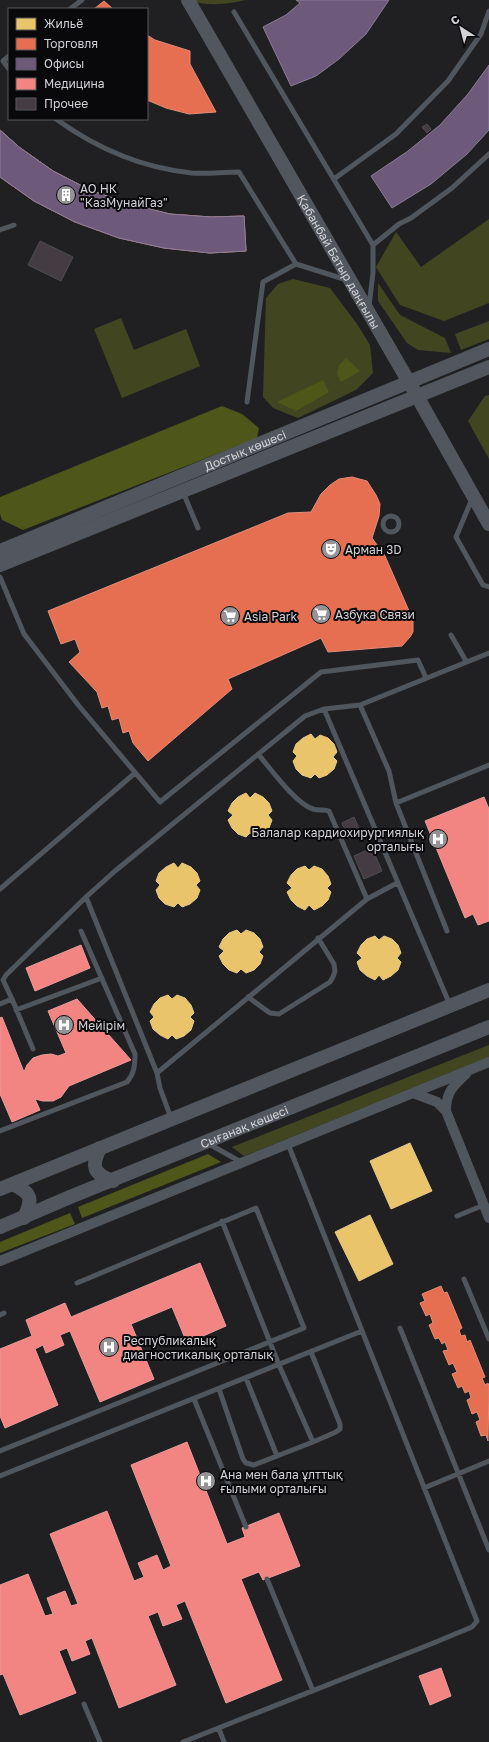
<svg xmlns="http://www.w3.org/2000/svg" width="489" height="1742" font-family="'Golos Text',sans-serif">
<style>
.green{fill:#414620}
.forest{fill:#4e5619}
.homes{fill:#e9c46a;stroke:#e2c88a}
.shops{fill:#e76f51;stroke:#e18d79}
.offices{fill:#6d597a;stroke:#8b7d96}
.health{fill:#f28482;stroke:#e89b9b}
.building{fill:#443b43;stroke:#4e4d4f}
.lines{fill:none;stroke-linecap:round;stroke-linejoin:round}
.lane{stroke:#50565d;stroke-width:5}
.street{stroke:#50565d;stroke-width:10}
.secondary{stroke:#52575f;stroke-width:14}
.labels{text-anchor:middle;dominant-baseline:central;stroke-width:4;stroke-linejoin:round;paint-order:stroke}
.poi-label{font-size:12px;fill:#d2d2d6;stroke:#09090b;text-anchor:start}
.street-label{font-size:12px;fill:#d2d2d6;stroke:#09090b}
</style>
<rect width="100%" height="100%" fill="#202023"/>
<path class="green" d="M 187,0 L 245,0 C 225,5 207,6 187,0 Z
M 489,219 L 489,303 L 444,321 L 400,305 L 376,267 L 396,232 L 421,267 Z
M 293,279 L 330,288 L 357,324 L 370,345 L 373,373 L 356,390 L 298,418 L 273,408 L 263,397 L 266,298 L 278,284 Z
M 378,283 L 400,315 L 445,338 L 451,353 L 418,350 L 407,343 L 378,301 Z
M 121,318 L 134,350 L 186,329 L 200,366 L 122,398 L 94,329 Z
M 489,321 L 489,339 L 461,350 L 455,334 Z
M 489,395 L 489,459 L 468,421 L 485,396 Z
M 489,1045 L 489,1057 L 244,1156 L 232,1147 Z"/>
<path class="forest" d="M 346,358 L 360,371 L 341,382 L 337,374 L 339,365 Z
M 323,380 L 329,392 L 296,411 L 277,402 Z
M 222,406 L 242,414 L 259,428 L 257,438 L 23,530 L 2,520 L 0,514 L 0,497 Z
M 208,1154 L 221,1162 L 82,1218 L 78,1207 Z
M 70,1213 L 75,1224 L 0,1253 L 0,1242 Z"/>
<path class="homes" d="M 311,734 L 315,739 L 320,735 L 328,738 L 334,744 L 337,752 L 333,757 L 337,761 L 334,769 L 327,775 L 319,778 L 315,774 L 311,778 L 302,775 L 296,769 L 293,761 L 297,756 L 293,752 L 296,744 L 303,738 Z
M 246,793 L 250,798 L 255,793 L 263,797 L 269,803 L 272,811 L 268,815 L 272,820 L 269,828 L 263,834 L 255,837 L 250,833 L 246,837 L 238,834 L 232,828 L 228,820 L 233,815 L 228,811 L 232,803 L 238,797 Z
M 174,863 L 178,868 L 182,863 L 191,867 L 197,873 L 200,881 L 196,885 L 200,890 L 197,898 L 190,904 L 182,907 L 178,903 L 174,907 L 165,904 L 159,898 L 156,890 L 160,885 L 156,881 L 159,873 L 166,867 Z
M 305,866 L 309,870 L 314,866 L 322,869 L 328,876 L 331,884 L 327,888 L 331,892 L 328,900 L 322,906 L 314,910 L 309,905 L 305,910 L 297,906 L 291,900 L 287,892 L 292,888 L 287,883 L 291,875 L 297,869 Z
M 237,930 L 241,934 L 246,930 L 254,933 L 260,939 L 263,947 L 259,952 L 263,956 L 260,964 L 254,970 L 246,973 L 241,969 L 237,973 L 229,970 L 223,964 L 219,956 L 224,951 L 219,947 L 223,939 L 229,933 Z
M 375,936 L 379,940 L 384,936 L 392,939 L 398,945 L 401,953 L 397,958 L 401,962 L 398,970 L 391,976 L 383,980 L 379,975 L 375,980 L 367,976 L 360,970 L 357,962 L 362,958 L 357,953 L 361,945 L 367,939 Z
M 168,995 L 172,999 L 177,995 L 185,998 L 191,1005 L 194,1013 L 190,1017 L 194,1021 L 191,1030 L 184,1036 L 176,1039 L 172,1035 L 168,1039 L 160,1035 L 153,1029 L 150,1021 L 154,1017 L 150,1012 L 154,1004 L 160,998 Z
M 410,1143 L 432,1191 L 391,1209 L 370,1161 Z
M 370,1215 L 393,1264 L 359,1281 L 335,1232 Z"/>
<path class="shops" d="M 104,1 L 113,9 L 94,9 Z
M 147,35 L 155,40 L 190,51 L 190,64 L 216,112 L 189,114 L 166,108 L 147,100 Z
M 0,130 L 19,147 L 53,171 L 90,190 L 129,204 L 170,214 L 211,217 L 244,216 L 246,251 L 210,253 L 164,248 L 119,238 L 75,222 L 34,201 L 0,177 Z
M 352,477 L 367,481 L 376,495 L 380,504 L 379,516 L 372,538 L 385,556 L 413,620 L 413,632 L 410,637 L 402,646 L 328,652 L 321,638 L 228,679 L 232,689 L 148,761 L 133,743 L 129,731 L 123,733 L 119,718 L 112,720 L 108,706 L 102,708 L 97,692 L 69,662 L 80,652 L 75,639 L 61,644 L 48,611 L 288,513 L 311,512 L 321,494 L 330,485 L 339,479 Z
M 441,1286 L 444,1293 L 447,1292 L 462,1328 L 459,1330 L 461,1336 L 465,1335 L 467,1342 L 470,1340 L 485,1377 L 482,1378 L 485,1385 L 488,1383 L 489,1386 L 488,1441 L 486,1435 L 481,1436 L 476,1422 L 480,1420 L 477,1412 L 472,1414 L 467,1400 L 471,1398 L 469,1391 L 465,1393 L 462,1386 L 458,1388 L 452,1374 L 457,1372 L 453,1363 L 449,1365 L 443,1351 L 448,1350 L 445,1342 L 442,1344 L 439,1338 L 435,1339 L 429,1325 L 433,1323 L 430,1314 L 426,1316 L 420,1303 L 425,1301 L 422,1294 Z"/>
<path class="offices" d="M 296,0 L 389,0 L 366,34 L 339,59 L 316,76 L 291,86 L 263,27 L 286,15 L 300,3 Z
M 489,65 L 489,130 L 467,154 L 431,184 L 392,208 L 371,176 L 408,151 L 440,125 L 468,94 Z
M 0,130 L 19,147 L 53,171 L 90,190 L 129,204 L 170,214 L 211,217 L 244,216 L 246,251 L 210,253 L 164,248 L 119,238 L 75,222 L 34,201 L 0,177 Z"/>
<path class="health" d="M 484,797 L 489,809 L 489,921 L 478,925 L 473,914 L 465,918 L 425,821 Z
M 81,945 L 90,968 L 35,991 L 26,968 Z
M 77,999 L 131,1060 L 69,1086 L 61,1097 L 53,1101 L 43,1101 L 35,1099 L 40,1110 L 12,1122 L 0,1094 L 0,1018 L 2,1017 L 24,1072 L 27,1065 L 33,1058 L 42,1055 L 51,1054 L 58,1056 L 66,1053 L 48,1011 Z
M 200,1263 L 226,1326 L 187,1343 L 172,1307 L 131,1324 L 154,1379 L 100,1402 L 70,1331 L 60,1335 L 64,1345 L 46,1353 L 43,1345 L 35,1349 L 58,1405 L 5,1428 L 0,1416 L 0,1349 L 32,1336 L 26,1320 L 65,1303 L 71,1317 Z
M 187,1442 L 227,1544 L 245,1537 L 242,1528 L 279,1513 L 300,1566 L 263,1580 L 259,1572 L 241,1579 L 282,1680 L 226,1703 L 185,1601 L 176,1605 L 182,1619 L 163,1626 L 158,1612 L 148,1616 L 176,1685 L 119,1708 L 92,1638 L 85,1641 L 90,1654 L 72,1661 L 67,1648 L 59,1651 L 76,1693 L 20,1715 L 3,1674 L 0,1675 L 0,1585 L 28,1574 L 45,1616 L 53,1614 L 47,1598 L 65,1591 L 71,1606 L 78,1604 L 50,1534 L 107,1511 L 134,1581 L 144,1577 L 138,1563 L 157,1555 L 163,1570 L 171,1566 L 131,1465 Z
M 441,1668 L 451,1696 L 430,1705 L 419,1676 Z"/>
<path class="building" d="M 427,124 L 431,129 L 427,133 L 422,127 Z
M 40,241 L 73,257 L 61,281 L 28,265 Z
M 354,817 L 361,833 L 349,839 L 342,823 Z
M 372,848 L 382,871 L 364,879 L 354,856 Z"/>
<g class="lines">
<path class="lane" d="M 70,9 L 82,0
M 234,12 L 373,245 L 373,273 L 369,306
M 9,56 L 3,61 L 9,69
M 56,119 C 96,148 143,168 192,173 C 207,174 223,172 239,172 L 296,264 L 347,280
M 334,179 L 396,134 L 448,81 L 481,34 L 489,11
M 0,230 L 14,225
M 373,245 L 399,224 L 411,218 L 452,188 L 489,154
M 247,402 L 263,282 L 296,264
M 183,492 L 198,528
M 472,499 L 456,537 L 483,585 L 489,587
M383 524a8 8 0 1 1 16 0a8 8 0 1 1-16 0Z
M 0,577 L 24,634 L 79,706 L 160,802 L 321,672 L 418,660 L 426,678
M 451,635 L 466,661
M 360,705 L 389,771 L 396,803 L 447,931
M 324,709 L 450,1005
M 258,754 C 270,768 296,804 313,809 C 318,811 323,809 329,811 L 367,899
M 396,803 L 489,765
M 0,889 L 135,773
M 86,897 L 157,1073 L 160,1088 L 171,1118
M 248,997 L 270,1013 L 279,1014 L 330,982 L 333,977 L 335,971 L 334,964 L 318,938
M 12,999 L 33,1049
M 0,1004 L 12,999 L 3,980 L 6,975 L 86,897 L 115,871 L 305,716 L 324,709 L 360,705 L 489,653
M 16,1010 L 102,978
M 157,1073 L 367,899 L 397,883
M 0,1131 L 127,1082 C 134,1074 135,1066 135,1054 L 81,931
M 209,1144 L 241,1162
M 457,1216 L 484,1205
M 464,1279 L 489,1339
M 0,1315 L 4,1313
M 400,1328 L 489,1550
M 311,1352 L 340,1424 L 340,1429 L 336,1432 L 313,1442
M 246,1378 L 277,1456
M 219,1389 L 243,1459 L 246,1463 L 254,1465 L 313,1442 L 279,1365 L 222,1221
M 194,1399 L 246,1527
M 0,1451 L 304,1328 L 256,1208 L 77,1283
M 0,1476 L 362,1331
M 424,1488 L 489,1461
M 267,1579 L 313,1691
M 84,1704 L 100,1742
M 219,1729 L 224,1742
M 183,1742 L 431,1644 L 472,1627 L 477,1621 L 288,1144"/>
<path class="street" d="M 466,1074 C 453,1086 446,1092 446,1111 L 489,1218
M 413,1093 L 437,1102 L 446,1111
M 0,1261 L 489,1062"/>
<g class="secondary">
<path id="s1" d="M 188,0 L 417,396 L 489,524"/>
<path id="s2" d="M 0,551 L 489,349"/>
<path d="M 0,565 L 489,367"/>
<path d="M 100,1148 C 91,1166 93,1174 113,1181"/>
<path d="M 13,1184 C 32,1194 33,1198 24,1218"/>
<path d="M 0,1189 L 489,990"/>
<path id="s3" d="M 0,1227 L 70,1197 L 489,1027"/>
</g>
</g>
<defs>
<g id="building-disc" transform="scale(1)"><circle r="9.5" fill="#949497" stroke="#09090b"/><path d="M-4-6H4V6H1V3H-1V6H-4ZM-2.5-4.3h1.7v1.8h-1.7ZM.8-4.3h1.7v1.8H.8ZM-2.5-1h1.7V.8h-1.7ZM.8-1h1.7V.8H.8Z" fill="#fff"/></g>
<g id="theatre-disc" transform="scale(1)"><circle r="9.5" fill="#949497" stroke="#09090b"/><path d="M-5-5.5Q0-4 5-5.5V0Q5 5 0 6Q-5 5-5 0ZM-3.3-2.5H-1v1.5H-3.3ZM1-2.5H3.3v1.5H1ZM-2.8 1Q0 5.5 2.8 1Z" fill="#fff"/></g>
<g id="supermarket-disc" transform="scale(1)"><circle r="9.5" fill="#949497" stroke="#09090b"/><path d="M-6-5.5h2.5l.6 2H6L4.5 2H-2.5L-4.4-4H-6ZM-1.5 3.2a1.3 1.3 0 1 0 .1 0ZM3 3.2a1.3 1.3 0 1 0 .1 0Z" fill="#fff"/></g>
<g id="hospital-disc" transform="scale(1)"><circle r="9.5" fill="#949497" stroke="#09090b"/><path d="M-5-5h3v3.5h4V-5h3V5h-3V1.5h-4V5h-3Z" fill="#fff"/></g>
</defs>
<g fill-rule="evenodd">
<use href="#building-disc" x="66" y="195"/>
<use href="#theatre-disc" x="331" y="549"/>
<use href="#supermarket-disc" x="321" y="614"/>
<use href="#supermarket-disc" x="230" y="616"/>
<use href="#hospital-disc" x="438" y="839"/>
<use href="#hospital-disc" x="64" y="1025"/>
<use href="#hospital-disc" x="109" y="1347"/>
<use href="#hospital-disc" x="206" y="1481"/>
</g>
<g class="labels">
<g class="poi-label">
<text x="80" y="188">АО НК<tspan x="80" dy="14">"КазМунайГаз"</tspan></text>
<text x="345" y="549">Арман 3D</text>
<text x="335" y="614">Азбука Связи</text>
<text x="244" y="616">Asia Park</text>
<text x="424" y="832" text-anchor="end">Балалар кардиохирургиялық<tspan x="424" dy="14">орталығы</tspan></text>
<text x="78" y="1025">Мейірім</text>
<text x="123" y="1340">Республикалық<tspan x="123" dy="14">диагностикалық орталық</tspan></text>
<text x="220" y="1474">Ана мен бала ұлттық<tspan x="220" dy="14">ғылыми орталығы</tspan></text>
</g>
<g class="street-label">
<text stroke="none"><textPath href="#s1" startOffset="302">Қабанбай Батыр даңғылы</textPath></text>
<text stroke="none"><textPath href="#s2" startOffset="265">Достық көшесі</textPath></text>
<text stroke="none"><textPath href="#s3" startOffset="264">Сығанақ көшесі</textPath></text>
</g>
</g>
<rect x="8" y="8" width="140" height="112" fill="#09090b" stroke="#59595c"/>
<rect x="16" y="18" width="20" height="12" fill="#e9c46a" stroke="#59595c"/>
<text x="44" y="28" font-size="12" fill="#d2d2d6">Жильё</text>
<rect x="16" y="38" width="20" height="12" fill="#e76f51" stroke="#59595c"/>
<text x="44" y="48" font-size="12" fill="#d2d2d6">Торговля</text>
<rect x="16" y="58" width="20" height="12" fill="#6d597a" stroke="#59595c"/>
<text x="44" y="68" font-size="12" fill="#d2d2d6">Офисы</text>
<rect x="16" y="78" width="20" height="12" fill="#f28482" stroke="#59595c"/>
<text x="44" y="88" font-size="12" fill="#d2d2d6">Медицина</text>
<rect x="16" y="98" width="20" height="12" fill="#443b43" stroke="#59595c"/>
<text x="44" y="108" font-size="12" fill="#d2d2d6">Прочее</text>
<g transform="translate(461 28) rotate(324)" stroke="#09090b" stroke-width="3" paint-order="stroke">
<path d="M0-3L7 15L0 10L-7 15Z" fill="#d2d2d6"/>
<text y="-6" font-size="11" font-weight="bold" text-anchor="middle" fill="#d2d2d6">С</text>
</g>
</svg>
